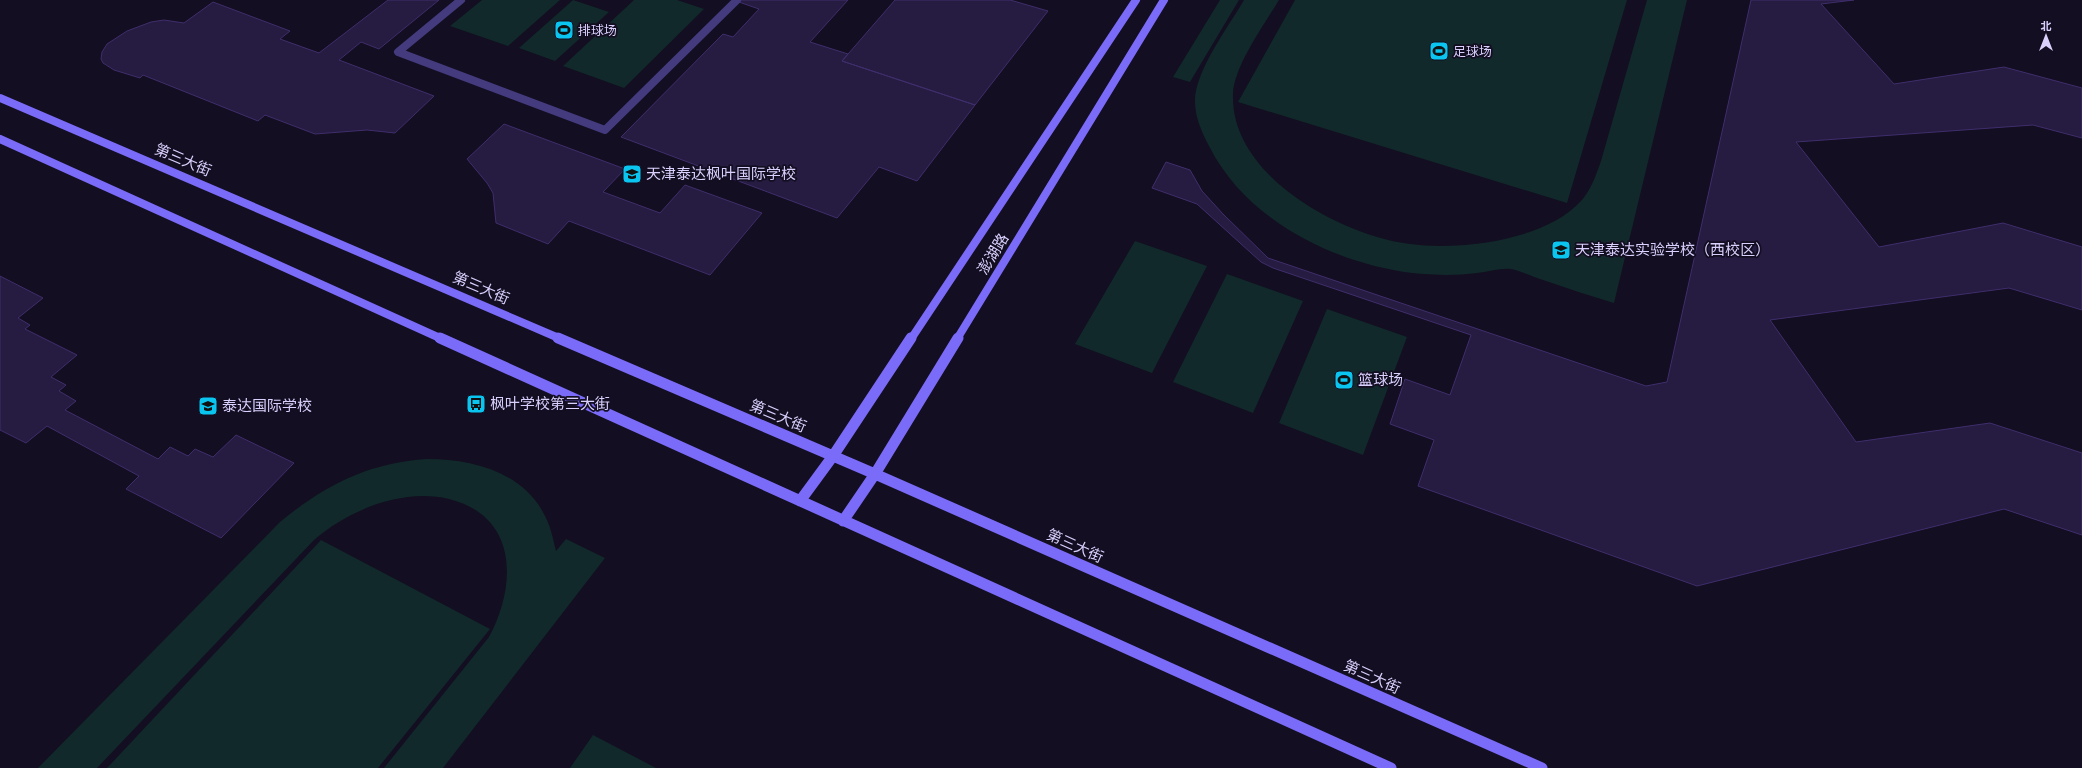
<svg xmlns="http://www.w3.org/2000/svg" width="2082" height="768" font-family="Figtree,'Noto Sans SC',sans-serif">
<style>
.green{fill:#11292a}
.building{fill:#261b41;stroke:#3f2e6c}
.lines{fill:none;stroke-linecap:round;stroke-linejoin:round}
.lane{stroke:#433b7e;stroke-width:8}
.secondary-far1{stroke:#7a6bf9;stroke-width:8}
.secondary{stroke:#7a6bf9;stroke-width:11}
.labels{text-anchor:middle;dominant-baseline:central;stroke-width:3.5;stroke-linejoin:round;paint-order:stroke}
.far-poi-label{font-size:13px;fill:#d9d0fd;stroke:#130e21;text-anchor:start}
.street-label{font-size:15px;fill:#d9d0fd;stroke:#130e21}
.poi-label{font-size:15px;fill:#d9d0fd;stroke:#130e21;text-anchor:start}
</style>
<rect width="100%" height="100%" fill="#130e21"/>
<path class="green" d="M 482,0 L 560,0 L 508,46 L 450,26 Z
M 573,0 L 609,12 L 555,61 L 519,48 Z
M 634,0 L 677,0 L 704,9 L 624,88 L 563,66 Z
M 1220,0 L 1239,0 L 1190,82 L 1173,77 Z
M 1244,0 L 1279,0 C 1264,25 1234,66 1233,94 C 1230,176 1341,235 1410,244 C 1460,251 1546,240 1581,201 C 1591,190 1596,175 1601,161 L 1647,0 L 1687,0 L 1614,303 C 1590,296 1567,288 1543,280 C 1533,277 1521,271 1511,269 C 1501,268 1487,272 1477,273 C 1455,276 1433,275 1412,273 C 1333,263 1246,220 1209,146 C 1202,133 1195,117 1195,102 C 1194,72 1229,26 1244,0 Z
M 1295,0 L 1627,0 L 1567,203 L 1238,102 Z
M 1135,241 L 1207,266 L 1152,373 L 1075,344 Z
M 1227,274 L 1303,301 L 1253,413 L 1173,382 Z
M 1327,309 L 1407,337 L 1363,455 L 1279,423 Z
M 427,459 C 472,459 524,472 545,516 C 551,527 553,539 556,551 L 566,539 L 605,558 L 443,768 L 384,768 L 489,637 C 517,585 518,516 449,499 C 402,488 349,510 314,540 L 97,768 L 38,768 L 280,522 C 325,485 368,463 427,459 Z
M 321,540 L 490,629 L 378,768 L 107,768 Z
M 593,735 L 656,768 L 570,768 Z"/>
<path class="building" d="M 388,0 L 439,0 L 379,49 L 361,42 L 339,60 L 434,96 L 395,133 L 367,130 L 315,134 L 265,115 L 258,121 L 143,75 L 140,78 L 114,70 L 103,63 L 101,59 L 102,52 L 107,44 L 127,31 L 151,22 L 164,20 L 184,23 L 213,2 L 290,31 L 280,39 L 319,53 Z
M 738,0 L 848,0 L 810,42 L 848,54 L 842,61 L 975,105 L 917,181 L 879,167 L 837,218 L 621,137 L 723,34 L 733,37 L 759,9 L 736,1 Z
M 895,0 L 1010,0 L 1048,11 L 975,105 L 842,61 Z
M 1751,0 L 1854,0 L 1821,4 L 1894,84 L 2004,67 L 2082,88 L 2082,138 L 2033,125 L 1796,142 L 1879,247 L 2003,223 L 2082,247 L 2082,310 L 2009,288 L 1770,320 L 1856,442 L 1990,423 L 2082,453 L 2082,535 L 2004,509 L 1697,586 L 1418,486 L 1434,440 L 1390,424 L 1405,379 L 1450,395 L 1471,335 L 1273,268 L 1261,262 L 1197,204 L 1152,188 L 1166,162 L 1190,170 L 1202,191 L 1223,214 L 1268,258 L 1646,386 L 1667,382 Z
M 504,124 L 625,169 L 603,192 L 660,213 L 685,185 L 762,213 L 710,275 L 569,221 L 548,244 L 496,223 L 493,193 L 487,183 L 467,159 Z
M 0,276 L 43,298 L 18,318 L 30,325 L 25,329 L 77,355 L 51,377 L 66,385 L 59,391 L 76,401 L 65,410 L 158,459 L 170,447 L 188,456 L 195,449 L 213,457 L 236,435 L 294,463 L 221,538 L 126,489 L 139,476 L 47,426 L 26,443 L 0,430 Z"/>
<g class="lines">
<path class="lane" d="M 461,0 L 398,52 L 605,130 L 737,0"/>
<path class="secondary-far1" d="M 0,98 L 561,339
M 0,139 L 442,339
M 911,339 L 1136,0
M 957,339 L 1164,0"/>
<path class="secondary" d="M 440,338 L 1391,768
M 558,338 L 875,474 L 1542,768
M 800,501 L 833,456 L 911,338
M 843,521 L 875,474 L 958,338"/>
</g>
<defs>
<g id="stadium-square" transform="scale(1)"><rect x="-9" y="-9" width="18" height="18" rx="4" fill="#0ac5ef" stroke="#130e21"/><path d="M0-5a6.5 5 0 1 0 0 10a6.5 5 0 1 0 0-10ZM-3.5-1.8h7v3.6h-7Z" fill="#111"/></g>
<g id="school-square" transform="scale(1)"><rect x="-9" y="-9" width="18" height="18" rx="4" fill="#0ac5ef" stroke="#130e21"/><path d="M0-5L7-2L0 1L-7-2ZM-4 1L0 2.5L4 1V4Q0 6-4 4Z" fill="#111"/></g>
<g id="bus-square" transform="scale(1)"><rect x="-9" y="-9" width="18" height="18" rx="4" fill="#0ac5ef" stroke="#130e21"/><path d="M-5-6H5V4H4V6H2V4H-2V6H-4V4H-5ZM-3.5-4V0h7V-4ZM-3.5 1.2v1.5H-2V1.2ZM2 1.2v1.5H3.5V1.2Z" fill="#111"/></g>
</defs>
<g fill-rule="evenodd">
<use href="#stadium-square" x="564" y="30"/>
<use href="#stadium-square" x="1439" y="51"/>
<use href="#school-square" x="632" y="174"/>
<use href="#school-square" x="1561" y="250"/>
<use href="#stadium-square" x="1344" y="380"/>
<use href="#bus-square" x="476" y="404"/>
<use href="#school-square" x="208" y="406"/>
</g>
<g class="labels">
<g class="far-poi-label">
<text x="578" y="30">排球场</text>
<text x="1453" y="51">足球场</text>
</g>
<g class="street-label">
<text transform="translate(183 160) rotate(23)">第三大街</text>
<text transform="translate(993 254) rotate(-59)">澎湖路</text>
<text transform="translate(481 288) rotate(23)">第三大街</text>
<text transform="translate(778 416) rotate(23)">第三大街</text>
<text transform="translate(1075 546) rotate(24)">第三大街</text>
<text transform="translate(1372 677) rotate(24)">第三大街</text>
</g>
<g class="poi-label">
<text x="646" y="174">天津泰达枫叶国际学校</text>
<text x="1575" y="250">天津泰达实验学校（西校区）</text>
<text x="1358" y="380">篮球场</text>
<text x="490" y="404">枫叶学校第三大街</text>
<text x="222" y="406">泰达国际学校</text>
</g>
</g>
<g transform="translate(2046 36)" stroke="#130e21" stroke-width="3" paint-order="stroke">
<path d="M0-3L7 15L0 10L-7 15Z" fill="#d9d0fd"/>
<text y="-6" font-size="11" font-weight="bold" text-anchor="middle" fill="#d9d0fd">北</text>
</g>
</svg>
